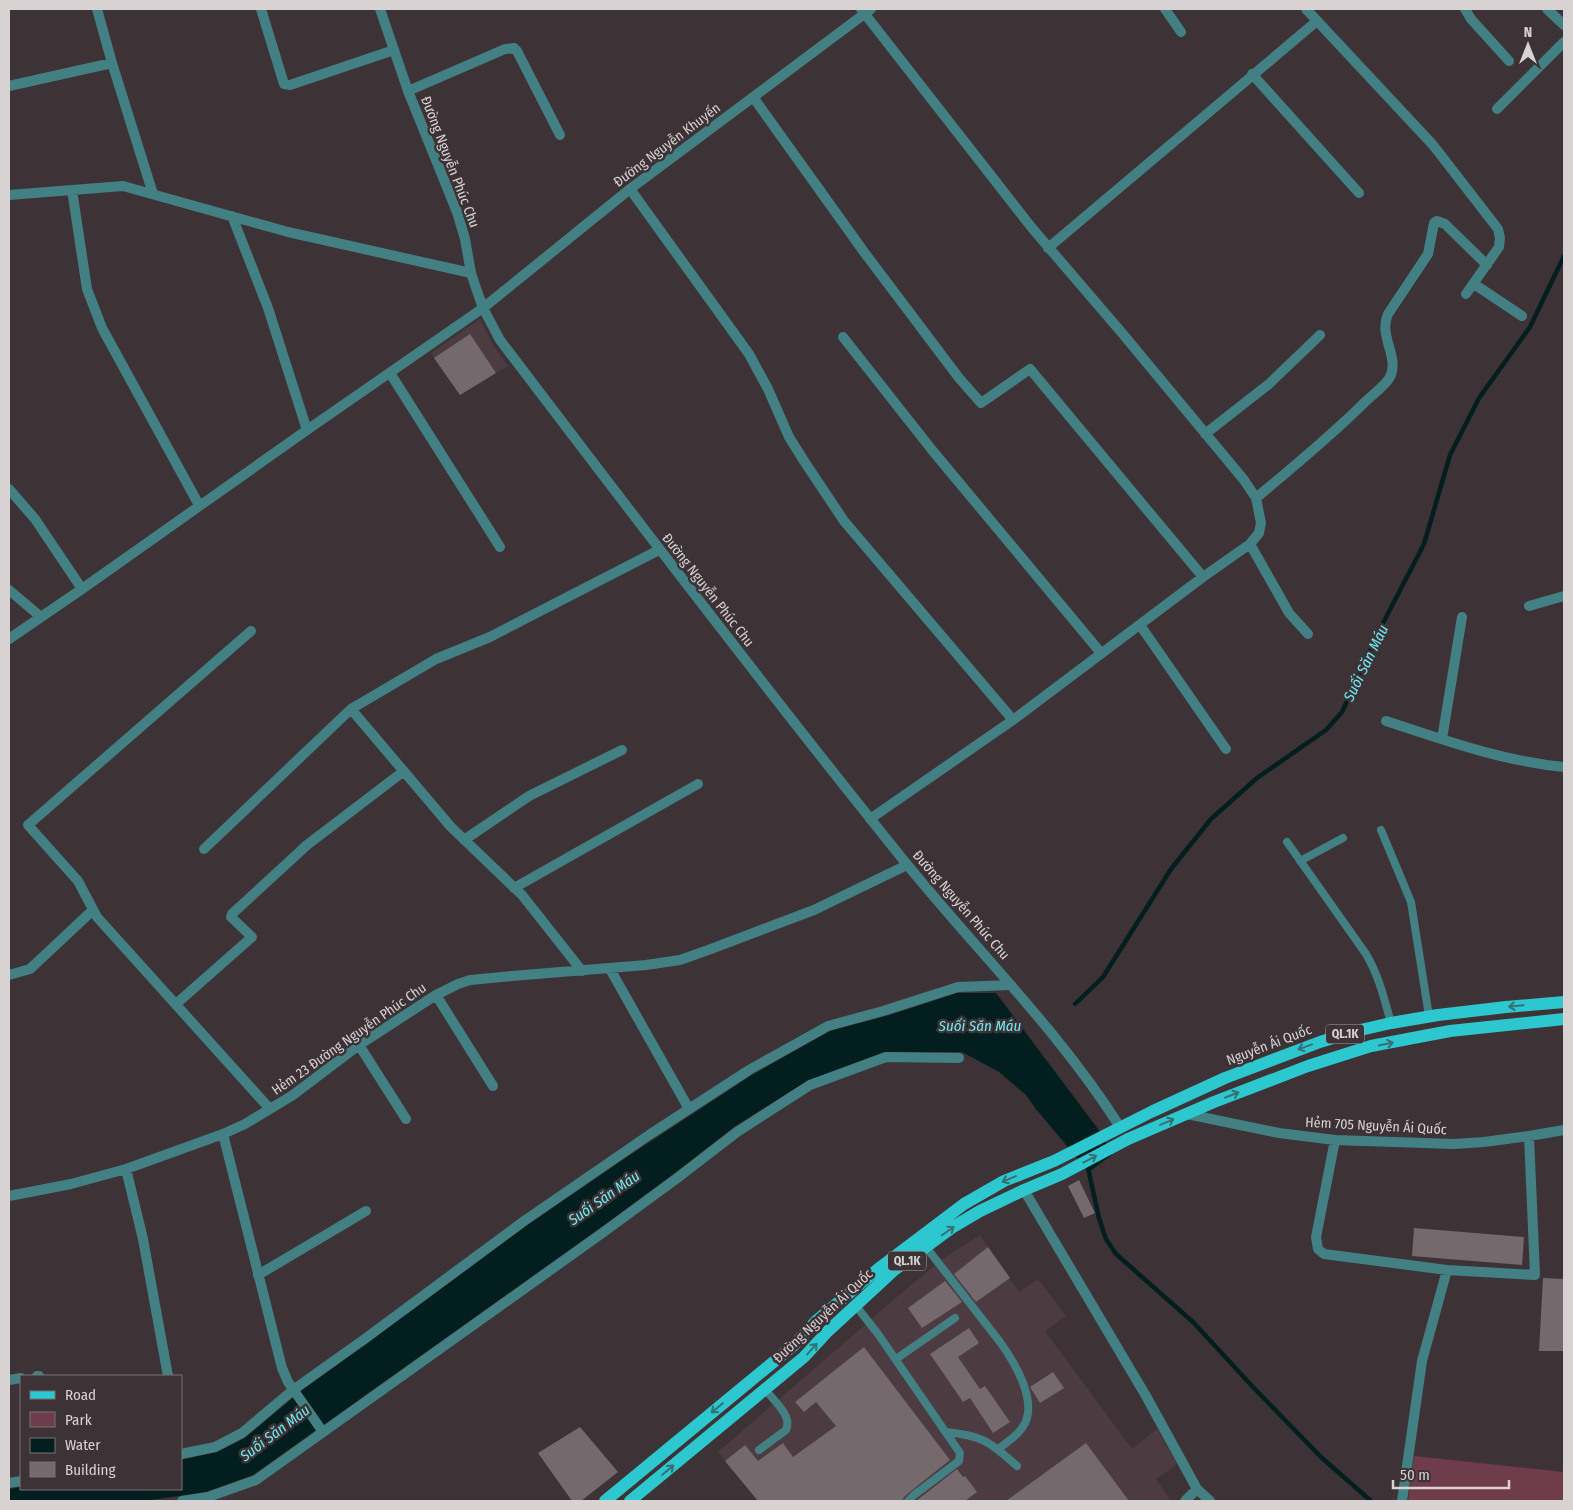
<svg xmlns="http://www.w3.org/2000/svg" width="1573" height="1510" font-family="'Fira Sans Condensed',sans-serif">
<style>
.built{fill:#4c3b40}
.green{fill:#6f3c4c}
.water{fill:#031e1f}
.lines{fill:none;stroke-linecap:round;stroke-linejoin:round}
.stream{stroke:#031e1f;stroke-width:4.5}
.building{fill:#74696c}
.service{stroke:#428083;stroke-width:8}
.minor{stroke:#428083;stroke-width:10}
.tertiary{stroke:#428083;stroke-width:10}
.primary{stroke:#2dc8cf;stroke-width:12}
.oneway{stroke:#376f73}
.labels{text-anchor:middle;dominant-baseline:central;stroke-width:5;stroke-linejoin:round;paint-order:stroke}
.shield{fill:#3d3336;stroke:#aaa2a4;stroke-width:1}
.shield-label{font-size:12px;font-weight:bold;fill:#d8d2d3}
.street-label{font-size:14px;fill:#d8d2d3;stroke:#3d3336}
.water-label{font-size:15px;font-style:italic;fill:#6debf2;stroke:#3d3336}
</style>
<rect width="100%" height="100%" fill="#3d3336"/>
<path class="built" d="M 480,319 L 493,345 L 508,366 L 460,395 L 431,353 Z
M 980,1235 L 1019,1292 L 1038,1279 L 1066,1316 L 1045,1331 L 1132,1449 L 1157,1429 L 1177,1464 L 1156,1479 L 1171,1501 L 758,1501 L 718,1452 L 904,1291 L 944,1258 Z"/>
<path class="green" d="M 1414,1456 L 1564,1472 L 1564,1501 L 1408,1501 Z"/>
<path class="water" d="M 957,993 L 996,993 L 1098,1129 L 1112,1155 L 1089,1172 L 1035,1108 L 1026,1095 L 999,1072 L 962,1052 L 885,1052 L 807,1081 L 734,1127 L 680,1169 L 614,1218 L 253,1475 L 206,1492 L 144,1501 L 9,1501 L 9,1489 L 21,1487 L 21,1489 L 181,1489 L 181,1460 L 217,1452 L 245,1438 L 301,1391 L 529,1224 L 627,1157 L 752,1075 L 830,1031 L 893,1014 Z"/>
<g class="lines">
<path class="stream" d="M 1075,1004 L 1103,977 L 1171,869 L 1211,819 L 1257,778 L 1326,730 L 1342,712 L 1382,625 L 1424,544 L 1450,455 L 1479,398 L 1530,327 L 1564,256
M 1088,1168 L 1099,1218 L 1106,1239 L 1116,1254 L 1193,1322 L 1252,1386 L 1284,1419 L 1322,1458 L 1371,1501"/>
</g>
<path class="building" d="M 470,334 L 496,373 L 460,395 L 434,358 Z
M 1079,1180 L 1095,1213 L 1084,1218 L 1068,1186 Z
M 1414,1228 L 1524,1237 L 1522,1265 L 1412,1256 Z
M 988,1247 L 1010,1278 L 976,1302 L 954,1274 Z
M 1543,1278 L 1564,1279 L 1564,1351 L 1539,1351 Z
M 945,1281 L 962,1302 L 922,1328 L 908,1308 Z
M 969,1328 L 979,1343 L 958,1357 L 980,1389 L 985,1386 L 1010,1422 L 993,1433 L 970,1398 L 963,1402 L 930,1354 Z
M 864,1347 L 950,1460 L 911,1491 L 904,1497 L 902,1501 L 758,1501 L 725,1461 L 745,1445 L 758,1461 L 783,1443 L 793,1457 L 836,1426 L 816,1402 L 804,1412 L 795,1402 Z
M 1053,1372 L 1064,1388 L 1040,1403 L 1030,1387 Z
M 580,1427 L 618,1472 L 581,1501 L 572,1501 L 538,1453 Z
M 1086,1443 L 1129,1501 L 1006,1501 Z
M 957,1469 L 963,1477 L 965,1476 L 977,1492 L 965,1501 L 916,1501 Z"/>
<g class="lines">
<path class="service" d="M 1381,830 L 1411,902 L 1429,1016
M 1287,842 L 1366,954 C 1379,976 1384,998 1391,1023
M 1300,861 L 1343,838
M 926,1247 L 1000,1342 C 1015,1363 1040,1404 1022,1428 C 1016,1437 1006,1443 998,1449
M 856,1306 L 878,1334 L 960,1453 L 959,1461 L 914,1495 L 908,1501
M 896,1359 L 955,1318
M 946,1432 C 983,1436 989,1441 1017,1466
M 759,1450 L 786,1430 C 793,1416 773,1400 765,1389"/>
<path class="minor" d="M 97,9 L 112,63 L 153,194
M 261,9 L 284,84 L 290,85 L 394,50
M 861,9 L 1032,228 L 1122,333 L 1244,480 L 1256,498 L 1261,523 L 1259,533 L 1250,544 L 1203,577 L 1013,720 L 870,819
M 1165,9 L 1181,32
M 1306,9 L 1433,145 L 1498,229 L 1500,238 L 1499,247 L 1466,294
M 1465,9 L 1471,19 L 1509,61
M 1547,9 L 1564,25
M 1252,74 L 1359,193
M 9,86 L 112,63
M 408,91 L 505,49 L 514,48 L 517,51 L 560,135
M 753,97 L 864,252 L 959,378 L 981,403 L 1030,369 L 1203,577
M 1497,109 L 1564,42
M 630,189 L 749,354 L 768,389 L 789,437 L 804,461 L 844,521 L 1013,720
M 72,190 L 87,289 L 102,328 L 199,505
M 9,195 L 123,186 L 288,232 L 471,273
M 232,216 L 268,308 L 307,430
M 1048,248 L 1317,21
M 1474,284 L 1522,316
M 843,337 L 932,450 L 1101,653
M 390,373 L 500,547
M 1205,434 L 1269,384 L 1320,335
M 9,489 L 35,519 L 82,589
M 1256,498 C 1293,467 1331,436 1365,402 C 1372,395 1386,385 1390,377 C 1400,357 1378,336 1388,314 L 1428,254 L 1434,223 L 1437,221 L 1445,224 L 1487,265
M 1250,544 L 1289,613 L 1308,634
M 9,590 L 41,617
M 1529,606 L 1564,596
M 1140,625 L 1226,749
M 251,631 L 28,825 L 78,881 L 97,917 L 270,1109
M 9,639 L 82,589 L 307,430 L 483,308
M 351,709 L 451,827 L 522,895 L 582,971
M 1386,721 C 1444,740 1502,761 1564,767
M 1442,739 L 1462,617
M 464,840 L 529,796 L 622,750
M 204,849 L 351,709 L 436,659 L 490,637 L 659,550
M 514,888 L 698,784
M 610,969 L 689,1109
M 9,975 L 30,969 L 93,910
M 436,995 L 493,1086
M 176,1004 L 252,937 L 231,917 L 232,914 L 307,845 L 404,771
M 359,1045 L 406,1119
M 1187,1114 L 1279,1133 L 1335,1140 L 1454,1144 L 1484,1142 L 1529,1136 L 1564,1130
M 223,1134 L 282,1368 L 288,1382 L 323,1432
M 1335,1140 L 1316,1237 L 1318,1249 L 1324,1254 L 1447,1270 L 1535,1275 L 1529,1136
M 126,1169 L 143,1239 L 168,1376
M 1024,1190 L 1146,1396 L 1197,1489 L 1210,1501
M 9,1196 L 71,1184 L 126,1169 L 223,1134 L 245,1124 L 293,1095 L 359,1045 L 436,995 L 458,984 L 470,980 L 512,976 L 646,965 L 680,960 L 711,949 L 814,910 L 907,865
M 258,1275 L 366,1211
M 37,1376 L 39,1376
M 9,1380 L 21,1378
M 181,1454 L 215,1447 L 242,1433 L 293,1390 L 366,1338 L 524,1221 L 649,1135 L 749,1070 L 828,1026 L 883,1011 L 958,987 L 1011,985
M 9,1483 L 21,1481
M 182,1501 L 208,1497 L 256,1480 L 601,1234 L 676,1179 L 737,1132 L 810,1085 L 886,1057 L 959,1058
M 1185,1501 L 1197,1489
M 1402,1501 L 1422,1361 L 1447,1270"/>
<path class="tertiary" d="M 380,9 L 408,91 L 457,212 L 465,239 L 471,273 L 476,288 L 483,308 L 500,340 C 632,514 764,687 901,857 C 974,948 1058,1029 1120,1127
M 483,308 L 630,189 L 871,9"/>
<path class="primary" d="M 605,1501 L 794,1345 L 816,1321 L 878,1269 L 964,1204 L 1004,1181 L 1054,1161 L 1151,1112 L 1225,1078 L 1320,1042 L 1356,1031 L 1391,1023 L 1438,1015 L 1506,1007 L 1564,1002
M 630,1501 L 804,1357 L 828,1331 L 893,1271 L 953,1227 L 980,1211 L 1024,1190 L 1062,1174 L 1128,1139 L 1214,1102 L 1308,1066 L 1371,1046 L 1450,1031 L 1564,1019"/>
</g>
<defs><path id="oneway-shaft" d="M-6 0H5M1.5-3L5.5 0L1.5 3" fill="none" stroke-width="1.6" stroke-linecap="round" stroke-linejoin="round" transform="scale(1.25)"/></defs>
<g class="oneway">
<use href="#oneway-shaft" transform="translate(1516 1006) rotate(175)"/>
<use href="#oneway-shaft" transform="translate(1386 1044) rotate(-11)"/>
<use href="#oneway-shaft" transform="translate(1305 1047) rotate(160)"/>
<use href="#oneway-shaft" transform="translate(1232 1095) rotate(-21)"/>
<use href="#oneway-shaft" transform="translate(1167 1122) rotate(-23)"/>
<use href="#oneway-shaft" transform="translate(1090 1159) rotate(-28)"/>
<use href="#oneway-shaft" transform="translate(1009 1179) rotate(157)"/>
<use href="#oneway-shaft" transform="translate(948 1231) rotate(-35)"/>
<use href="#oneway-shaft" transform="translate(812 1349) rotate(-48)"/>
<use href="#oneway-shaft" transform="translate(717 1408) rotate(140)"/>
<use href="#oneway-shaft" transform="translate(668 1470) rotate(-40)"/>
</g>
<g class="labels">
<g class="shield">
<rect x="1326" y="1024.5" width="38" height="19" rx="4"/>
<rect x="888" y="1251.5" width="38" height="19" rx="4"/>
</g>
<g class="shield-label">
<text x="1345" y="1034">QL.1K</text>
<text x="907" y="1261">QL.1K</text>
</g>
<g class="street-label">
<text transform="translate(667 145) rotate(-37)">Đường Nguyễn Khuyến</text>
<text transform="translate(450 162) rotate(69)">Đường Nguyễn Phúc Chu</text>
<text transform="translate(708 590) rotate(52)">Đường Nguyễn Phúc Chu</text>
<text transform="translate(961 905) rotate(49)">Đường Nguyễn Phúc Chu</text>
<text transform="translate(349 1039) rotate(-35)">Hẻm 23 Đường Nguyễn Phúc Chu</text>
<text transform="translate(1269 1045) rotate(-21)">Nguyễn Ái Quốc</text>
<text transform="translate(1376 1126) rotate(3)">Hẻm 705 Nguyễn Ái Quốc</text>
<text transform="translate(823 1316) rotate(-43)">Đường Nguyễn Ái Quốc</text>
</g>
<g class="water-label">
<text transform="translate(1366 663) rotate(-64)">Suối Săn Máu</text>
<text x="980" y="1026">Suối Săn Máu</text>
<text transform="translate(604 1198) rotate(-35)">Suối Săn Máu</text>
<text transform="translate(275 1433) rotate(-37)">Suối Săn Máu</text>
</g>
</g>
<rect width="1573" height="1510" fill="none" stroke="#d8d2d3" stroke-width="20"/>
<rect x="20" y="1375" width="162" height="115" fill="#3d3336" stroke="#7b7375"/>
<rect x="30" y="1391" width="25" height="8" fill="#2dc8cf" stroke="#7b7375"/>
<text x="65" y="1400" font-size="15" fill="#d8d2d3">Road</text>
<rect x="30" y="1412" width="25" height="15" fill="#6f3c4c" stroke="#7b7375"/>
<text x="65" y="1425" font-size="15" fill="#d8d2d3">Park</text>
<rect x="30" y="1438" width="25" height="15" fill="#031e1f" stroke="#7b7375"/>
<text x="65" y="1450" font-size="15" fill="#d8d2d3">Water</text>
<rect x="30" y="1462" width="25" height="15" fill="#74696c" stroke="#7b7375"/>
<text x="65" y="1475" font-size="15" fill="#d8d2d3">Building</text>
<g transform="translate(1528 45)" stroke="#3d3336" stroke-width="4" paint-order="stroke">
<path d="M0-4L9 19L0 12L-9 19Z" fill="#d8d2d3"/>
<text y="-8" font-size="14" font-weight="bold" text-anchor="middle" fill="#d8d2d3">N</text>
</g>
<path d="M1393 1480v8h116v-8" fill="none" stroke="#d8d2d3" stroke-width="2.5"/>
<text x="1400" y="1480" font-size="15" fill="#d8d2d3" stroke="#3d3336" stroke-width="4" paint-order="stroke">50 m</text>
</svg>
